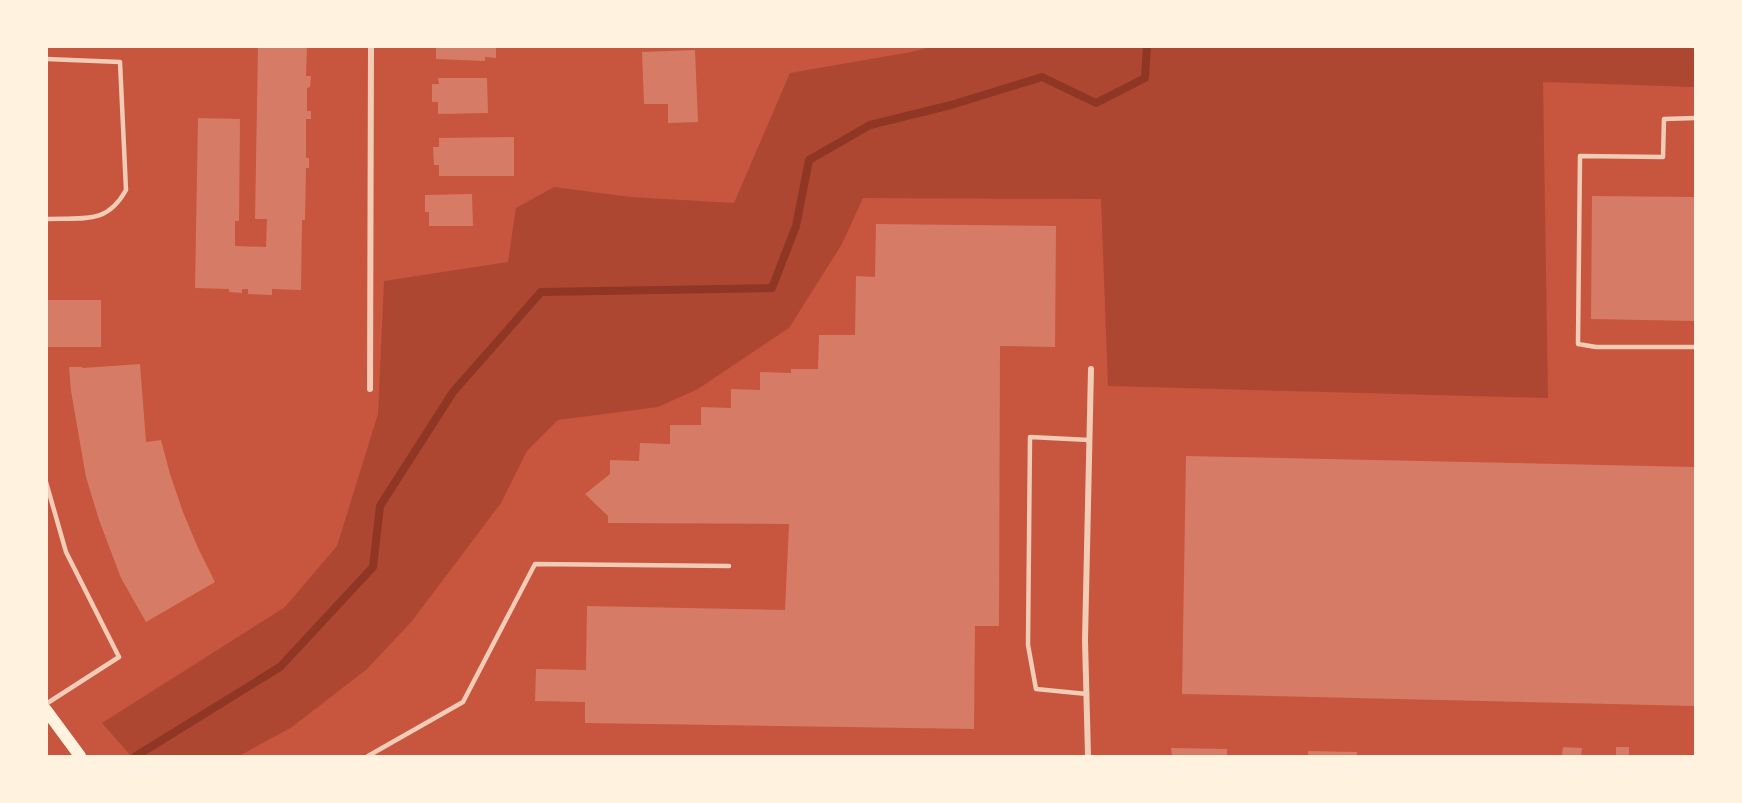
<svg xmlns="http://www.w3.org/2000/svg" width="1742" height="803" font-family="Literata,serif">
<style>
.green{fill:#ae4732}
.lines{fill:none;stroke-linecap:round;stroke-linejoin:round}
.stream{stroke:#8f3625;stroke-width:8}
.building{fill:#d67c66}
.service{stroke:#f1ccb7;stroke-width:4.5}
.minor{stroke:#f1ccb7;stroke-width:6}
.secondary{stroke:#fff3e0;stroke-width:12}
</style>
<rect width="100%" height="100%" fill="#c8553d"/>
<path class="green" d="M 932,47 L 1695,47 L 1695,87 L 1543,82 L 1548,398 L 1108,386 L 1101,199 L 863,198 L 842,244 L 789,328 L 698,389 L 658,407 L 558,420 L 527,451 L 501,503 L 412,621 L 367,669 L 292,727 L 239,756 L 131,756 L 102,723 L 285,607 L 337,546 L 378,414 L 384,281 L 508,262 L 516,208 L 554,187 L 631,197 L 734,203 L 790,73 L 911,52 Z"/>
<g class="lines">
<path class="stream" d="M 136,756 L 280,667 L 373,567 L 380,506 L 453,392 L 541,292 L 772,288 L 796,226 L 809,160 L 870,125 L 951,105 L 1042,77 L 1096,103 L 1145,78 L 1147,46"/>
</g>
<path class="building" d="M 258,46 L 307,46 L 306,76 L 311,76 L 310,87 L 307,88 L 307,111 L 311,111 L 311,119 L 306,119 L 306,158 L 309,158 L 309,168 L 306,168 L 305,220 L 302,220 L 301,290 L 272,289 L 272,295 L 248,294 L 248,289 L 242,289 L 242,293 L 229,292 L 229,289 L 195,288 L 198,118 L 240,119 L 239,221 L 235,221 L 235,246 L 266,247 L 267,219 L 255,219 Z
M 436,46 L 496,46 L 496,58 L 485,57 L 485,61 L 436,59 Z
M 695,50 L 698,122 L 668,123 L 668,104 L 644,104 L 642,52 Z
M 438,78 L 487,78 L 488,113 L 438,114 L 438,102 L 432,102 L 432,84 L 439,84 Z
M 514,137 L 514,176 L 439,176 L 439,165 L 434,165 L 433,147 L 439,147 L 439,138 Z
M 472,194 L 473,226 L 429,226 L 429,212 L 425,212 L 425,195 Z
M 1592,196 L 1696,197 L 1696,321 L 1591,319 Z
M 876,224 L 1056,226 L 1055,347 L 1000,346 L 999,626 L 975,626 L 974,729 L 585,723 L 585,702 L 535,701 L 536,669 L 586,670 L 587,606 L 785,610 L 789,524 L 608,523 L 608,516 L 585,494 L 610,474 L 610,460 L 639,461 L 640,443 L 670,444 L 670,425 L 701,425 L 701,407 L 731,408 L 731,389 L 760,390 L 760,372 L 791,373 L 791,369 L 818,369 L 819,335 L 855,335 L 856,276 L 875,277 Z
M 46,300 L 101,300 L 101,347 L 46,347 Z
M 140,364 L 146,442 L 161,440 L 170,474 L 183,512 L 198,548 L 215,582 L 146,622 L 121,578 L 99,520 L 86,477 L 71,391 L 69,367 L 82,367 L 83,368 Z
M 1186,456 L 1696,467 L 1696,706 L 1182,694 Z
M 1563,747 L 1582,748 L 1581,756 L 1562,756 Z
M 1616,747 L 1629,747 L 1629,756 L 1616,756 Z
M 1171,748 L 1227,749 L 1227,756 L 1172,756 Z
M 1308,751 L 1357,752 L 1357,756 L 1308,756 Z"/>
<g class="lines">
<path class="service" d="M 46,59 L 120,62 L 126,190 C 106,226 83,217 46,219
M 1696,118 L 1664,119 L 1663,157 L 1580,156 L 1578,344 L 1596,347 L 1696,347
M 46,482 L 66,552 L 119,657 L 46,704
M 1087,694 L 1036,689 L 1028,645 L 1030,437 L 1089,440
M 368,756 L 463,702 L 535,564 L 729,566"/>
<path class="minor" d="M 370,389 L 371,46
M 1088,756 L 1085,640 L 1091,369"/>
<path class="secondary" d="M 46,710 L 80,756"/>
</g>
<rect width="1742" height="803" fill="none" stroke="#fff3e0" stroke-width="96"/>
</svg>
